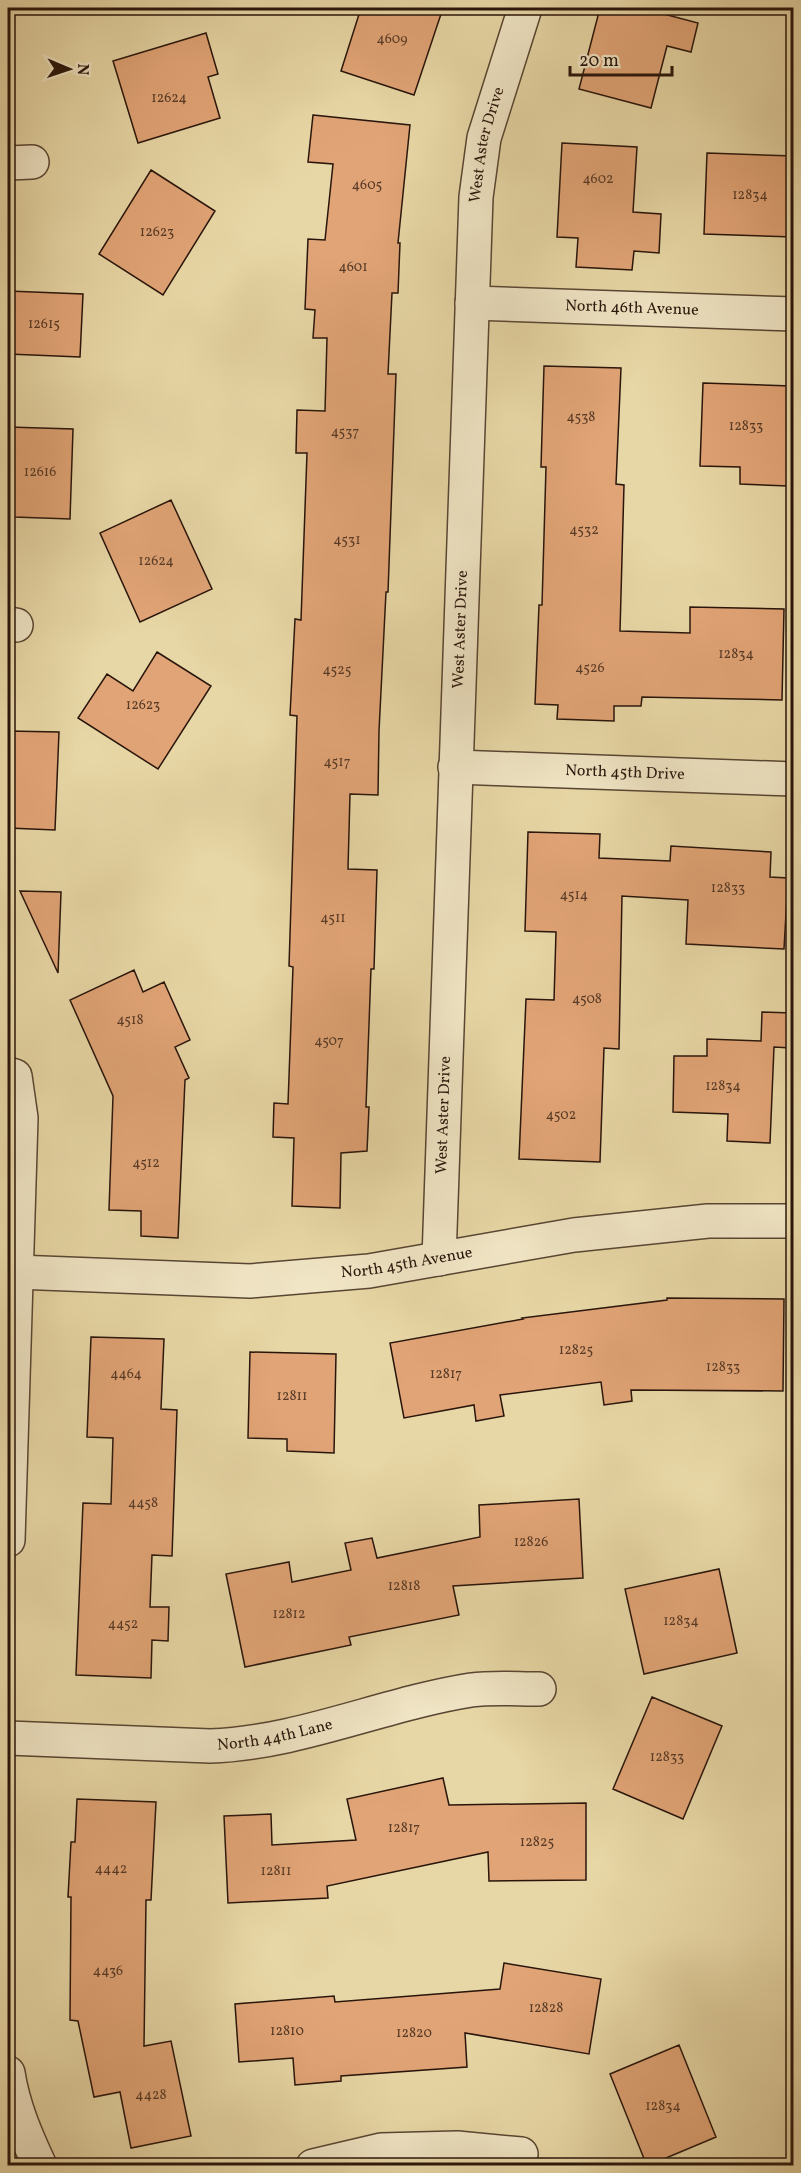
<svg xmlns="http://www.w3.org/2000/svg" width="801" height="2173" font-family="Vollkorn,serif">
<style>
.building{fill:#e1a476;stroke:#28150b;stroke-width:1.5}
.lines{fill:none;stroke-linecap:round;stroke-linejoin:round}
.minor-casing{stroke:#584632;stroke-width:36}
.minor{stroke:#f0e5c5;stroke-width:33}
.labels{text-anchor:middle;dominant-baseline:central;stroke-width:4.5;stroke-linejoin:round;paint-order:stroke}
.number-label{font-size:14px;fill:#563926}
.street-label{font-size:16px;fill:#28150b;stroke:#f0e5c5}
</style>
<rect width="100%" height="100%" fill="#e8d7a6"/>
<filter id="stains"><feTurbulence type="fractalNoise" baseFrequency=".00333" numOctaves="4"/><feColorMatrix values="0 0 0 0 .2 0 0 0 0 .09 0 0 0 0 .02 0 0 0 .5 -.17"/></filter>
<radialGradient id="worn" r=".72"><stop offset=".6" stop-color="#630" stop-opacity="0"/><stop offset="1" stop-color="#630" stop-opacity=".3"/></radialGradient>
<path class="building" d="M 361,8 L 443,8 L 414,95 L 341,71 Z
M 600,8 L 641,8 L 698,23 L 691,52 L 667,46 L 651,108 L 579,89 Z
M 206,33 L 218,74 L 208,77 L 220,118 L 138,143 L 113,61 Z
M 313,115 L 410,125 L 398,243 L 400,243 L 398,293 L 392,293 L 388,374 L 396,374 L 388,592 L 386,592 L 379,731 L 378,795 L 350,794 L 348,869 L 377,870 L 374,969 L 371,969 L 366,1107 L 369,1107 L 367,1151 L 341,1153 L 340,1208 L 292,1206 L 294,1138 L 273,1137 L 274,1103 L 288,1104 L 293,967 L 289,966 L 297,716 L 290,715 L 295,619 L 301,620 L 307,453 L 296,453 L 297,410 L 325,411 L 327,338 L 313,338 L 315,310 L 305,309 L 308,239 L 325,240 L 333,164 L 308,162 Z
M 562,143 L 637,147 L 633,212 L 661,214 L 659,253 L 634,251 L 632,270 L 576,267 L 578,238 L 557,237 Z
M 707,153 L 794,156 L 794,237 L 704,234 Z
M 151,170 L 215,211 L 163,295 L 99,254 Z
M 8,291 L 83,294 L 80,357 L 8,354 Z
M 544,366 L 621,368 L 616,484 L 624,485 L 620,631 L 690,633 L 690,607 L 784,609 L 782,700 L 642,697 L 641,706 L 614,706 L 614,721 L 557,719 L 558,705 L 535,704 L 539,605 L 542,605 L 546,467 L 541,467 Z
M 703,383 L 791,386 L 788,486 L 740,484 L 740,467 L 700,466 Z
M 8,427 L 73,429 L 70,519 L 14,517 L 14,514 L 8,514 Z
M 171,500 L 212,589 L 140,622 L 100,533 Z
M 157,652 L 211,686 L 158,769 L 78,718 L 107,674 L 133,691 Z
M 8,731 L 59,732 L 55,830 L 8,828 Z
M 528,832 L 600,834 L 599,858 L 670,861 L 671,846 L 771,852 L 770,877 L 788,878 L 784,949 L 686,944 L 688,900 L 622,896 L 619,1049 L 604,1048 L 600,1162 L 519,1159 L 526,999 L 554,1000 L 556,932 L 525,931 Z
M 20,891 L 61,892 L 58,973 Z
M 134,970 L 143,992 L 164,982 L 190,1040 L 175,1047 L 189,1078 L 185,1080 L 178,1238 L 141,1236 L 141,1211 L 109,1210 L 113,1096 L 70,1000 Z
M 762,1012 L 792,1013 L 791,1048 L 774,1047 L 770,1143 L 727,1141 L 728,1114 L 673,1112 L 674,1056 L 707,1056 L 707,1039 L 761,1041 Z
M 667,1298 L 784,1299 L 783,1391 L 631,1390 L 632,1401 L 604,1405 L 601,1382 L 500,1395 L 504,1416 L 476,1421 L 474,1405 L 404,1418 L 390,1343 L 523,1319 L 522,1318 L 667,1300 Z
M 91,1337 L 164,1339 L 161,1409 L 177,1410 L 172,1556 L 152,1555 L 150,1607 L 169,1607 L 168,1641 L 152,1640 L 151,1678 L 76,1675 L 83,1503 L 111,1504 L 113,1438 L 87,1437 Z
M 250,1352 L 336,1354 L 334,1453 L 287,1451 L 287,1439 L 248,1438 Z
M 579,1499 L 583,1578 L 453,1586 L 459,1615 L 349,1637 L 351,1645 L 245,1667 L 226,1574 L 289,1562 L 292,1582 L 351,1570 L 345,1543 L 372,1538 L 377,1558 L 480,1537 L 479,1505 Z
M 719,1569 L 737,1653 L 644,1674 L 625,1589 Z
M 652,1697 L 722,1726 L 683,1819 L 613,1789 Z
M 443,1778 L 449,1805 L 586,1803 L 586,1880 L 489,1881 L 488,1852 L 327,1886 L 328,1898 L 228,1903 L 224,1816 L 271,1814 L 272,1845 L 356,1840 L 347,1799 Z
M 77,1799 L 156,1802 L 151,1900 L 146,1900 L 144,2046 L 171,2041 L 191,2136 L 131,2148 L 120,2092 L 94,2097 L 78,2021 L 70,2020 L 71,1897 L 68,1897 L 71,1842 L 75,1842 Z
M 504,1963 L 601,1979 L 589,2054 L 465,2033 L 467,2067 L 341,2076 L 341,2081 L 295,2085 L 293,2058 L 239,2062 L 235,2004 L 334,1996 L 335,2002 L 500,1989 Z
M 679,2045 L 716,2137 L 647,2166 L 610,2074 Z"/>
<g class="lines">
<g class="minor-casing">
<g id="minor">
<path d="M 8,163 L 32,162"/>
<path id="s1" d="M 472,303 L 794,314"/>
<path d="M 8,624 L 16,625"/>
<path id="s2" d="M 455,767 L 794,779"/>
<path d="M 8,1074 L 15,1076 L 21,1118 L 8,1540"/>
<path id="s3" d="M 439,1259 L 476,197 L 484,138 L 525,8"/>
<path id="s4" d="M 16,1272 L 250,1281 L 369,1271 L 574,1235 L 708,1221 L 794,1221"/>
<path id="s5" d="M 8,1738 L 210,1746 C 299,1743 383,1704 471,1690 C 493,1687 517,1689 539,1689"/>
<path d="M 8,2073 C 13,2106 26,2136 40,2166"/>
<path d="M 313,2166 L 381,2150 L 457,2148 L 521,2154"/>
</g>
</g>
<use href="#minor" class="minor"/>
</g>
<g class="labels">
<g class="number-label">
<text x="392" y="39">4609</text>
<text x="169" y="98">12624</text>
<text x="598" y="179">4602</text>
<text x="367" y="185">4605</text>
<text x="750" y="195">12834</text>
<text x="157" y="232">12623</text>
<text x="353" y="267">4601</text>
<text x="44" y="324">12615</text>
<text x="581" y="417">4538</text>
<text x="746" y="426">12833</text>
<text x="345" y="432">4537</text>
<text x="40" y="472">12616</text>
<text x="584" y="530">4532</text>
<text x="347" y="540">4531</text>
<text x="156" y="561">12624</text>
<text x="736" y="654">12834</text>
<text x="590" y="668">4526</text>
<text x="337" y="670">4525</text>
<text x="143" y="705">12623</text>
<text x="337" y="762">4517</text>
<text x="728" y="888">12833</text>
<text x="574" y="895">4514</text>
<text x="333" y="918">4511</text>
<text x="587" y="999">4508</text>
<text x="130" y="1020">4518</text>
<text x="329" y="1041">4507</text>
<text x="723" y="1086">12834</text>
<text x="561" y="1115">4502</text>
<text x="146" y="1163">4512</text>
<text x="576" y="1350">12825</text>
<text x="723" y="1367">12833</text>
<text x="126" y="1374">4464</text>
<text x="446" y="1374">12817</text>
<text x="292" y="1396">12811</text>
<text x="143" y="1503">4458</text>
<text x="531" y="1542">12826</text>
<text x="404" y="1586">12818</text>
<text x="289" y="1614">12812</text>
<text x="681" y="1621">12834</text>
<text x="123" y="1624">4452</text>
<text x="667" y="1757">12833</text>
<text x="404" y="1828">12817</text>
<text x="537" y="1842">12825</text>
<text x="111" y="1869">4442</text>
<text x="276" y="1871">12811</text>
<text x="108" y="1971">4436</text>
<text x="546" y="2008">12828</text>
<text x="287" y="2031">12810</text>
<text x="414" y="2033">12820</text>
<text x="151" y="2095">4428</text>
<text x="663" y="2106">12834</text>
</g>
<g class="street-label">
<text stroke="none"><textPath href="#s3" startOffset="1116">West Aster Drive</textPath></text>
<text stroke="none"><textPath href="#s1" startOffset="160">North 46th Avenue</textPath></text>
<text stroke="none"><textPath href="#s3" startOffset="630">West Aster Drive</textPath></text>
<text stroke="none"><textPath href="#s2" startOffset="170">North 45th Drive</textPath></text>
<text stroke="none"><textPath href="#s3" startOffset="144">West Aster Drive</textPath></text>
<text stroke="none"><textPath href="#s4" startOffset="392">North 45th Avenue</textPath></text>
<text stroke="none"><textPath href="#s5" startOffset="268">North 44th Lane</textPath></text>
</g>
</g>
<rect width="801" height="2173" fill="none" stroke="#e8d7a6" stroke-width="30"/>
<rect x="9" y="9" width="783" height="2155" fill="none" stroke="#28150b" stroke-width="3"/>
<rect x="15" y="15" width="771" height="2143" fill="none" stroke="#28150b" stroke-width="1.5"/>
<g transform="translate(69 69) rotate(92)" stroke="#f0e5c5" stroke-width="4.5" paint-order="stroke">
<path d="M0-4.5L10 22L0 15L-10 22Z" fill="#28150b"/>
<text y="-9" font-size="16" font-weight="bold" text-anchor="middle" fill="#28150b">N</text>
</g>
<path d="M570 66v9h102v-9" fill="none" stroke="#28150b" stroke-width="3"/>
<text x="579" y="66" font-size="18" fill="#28150b" stroke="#f0e5c5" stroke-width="4.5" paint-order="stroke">20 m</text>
<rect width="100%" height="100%" filter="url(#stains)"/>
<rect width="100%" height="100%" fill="url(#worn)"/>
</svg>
